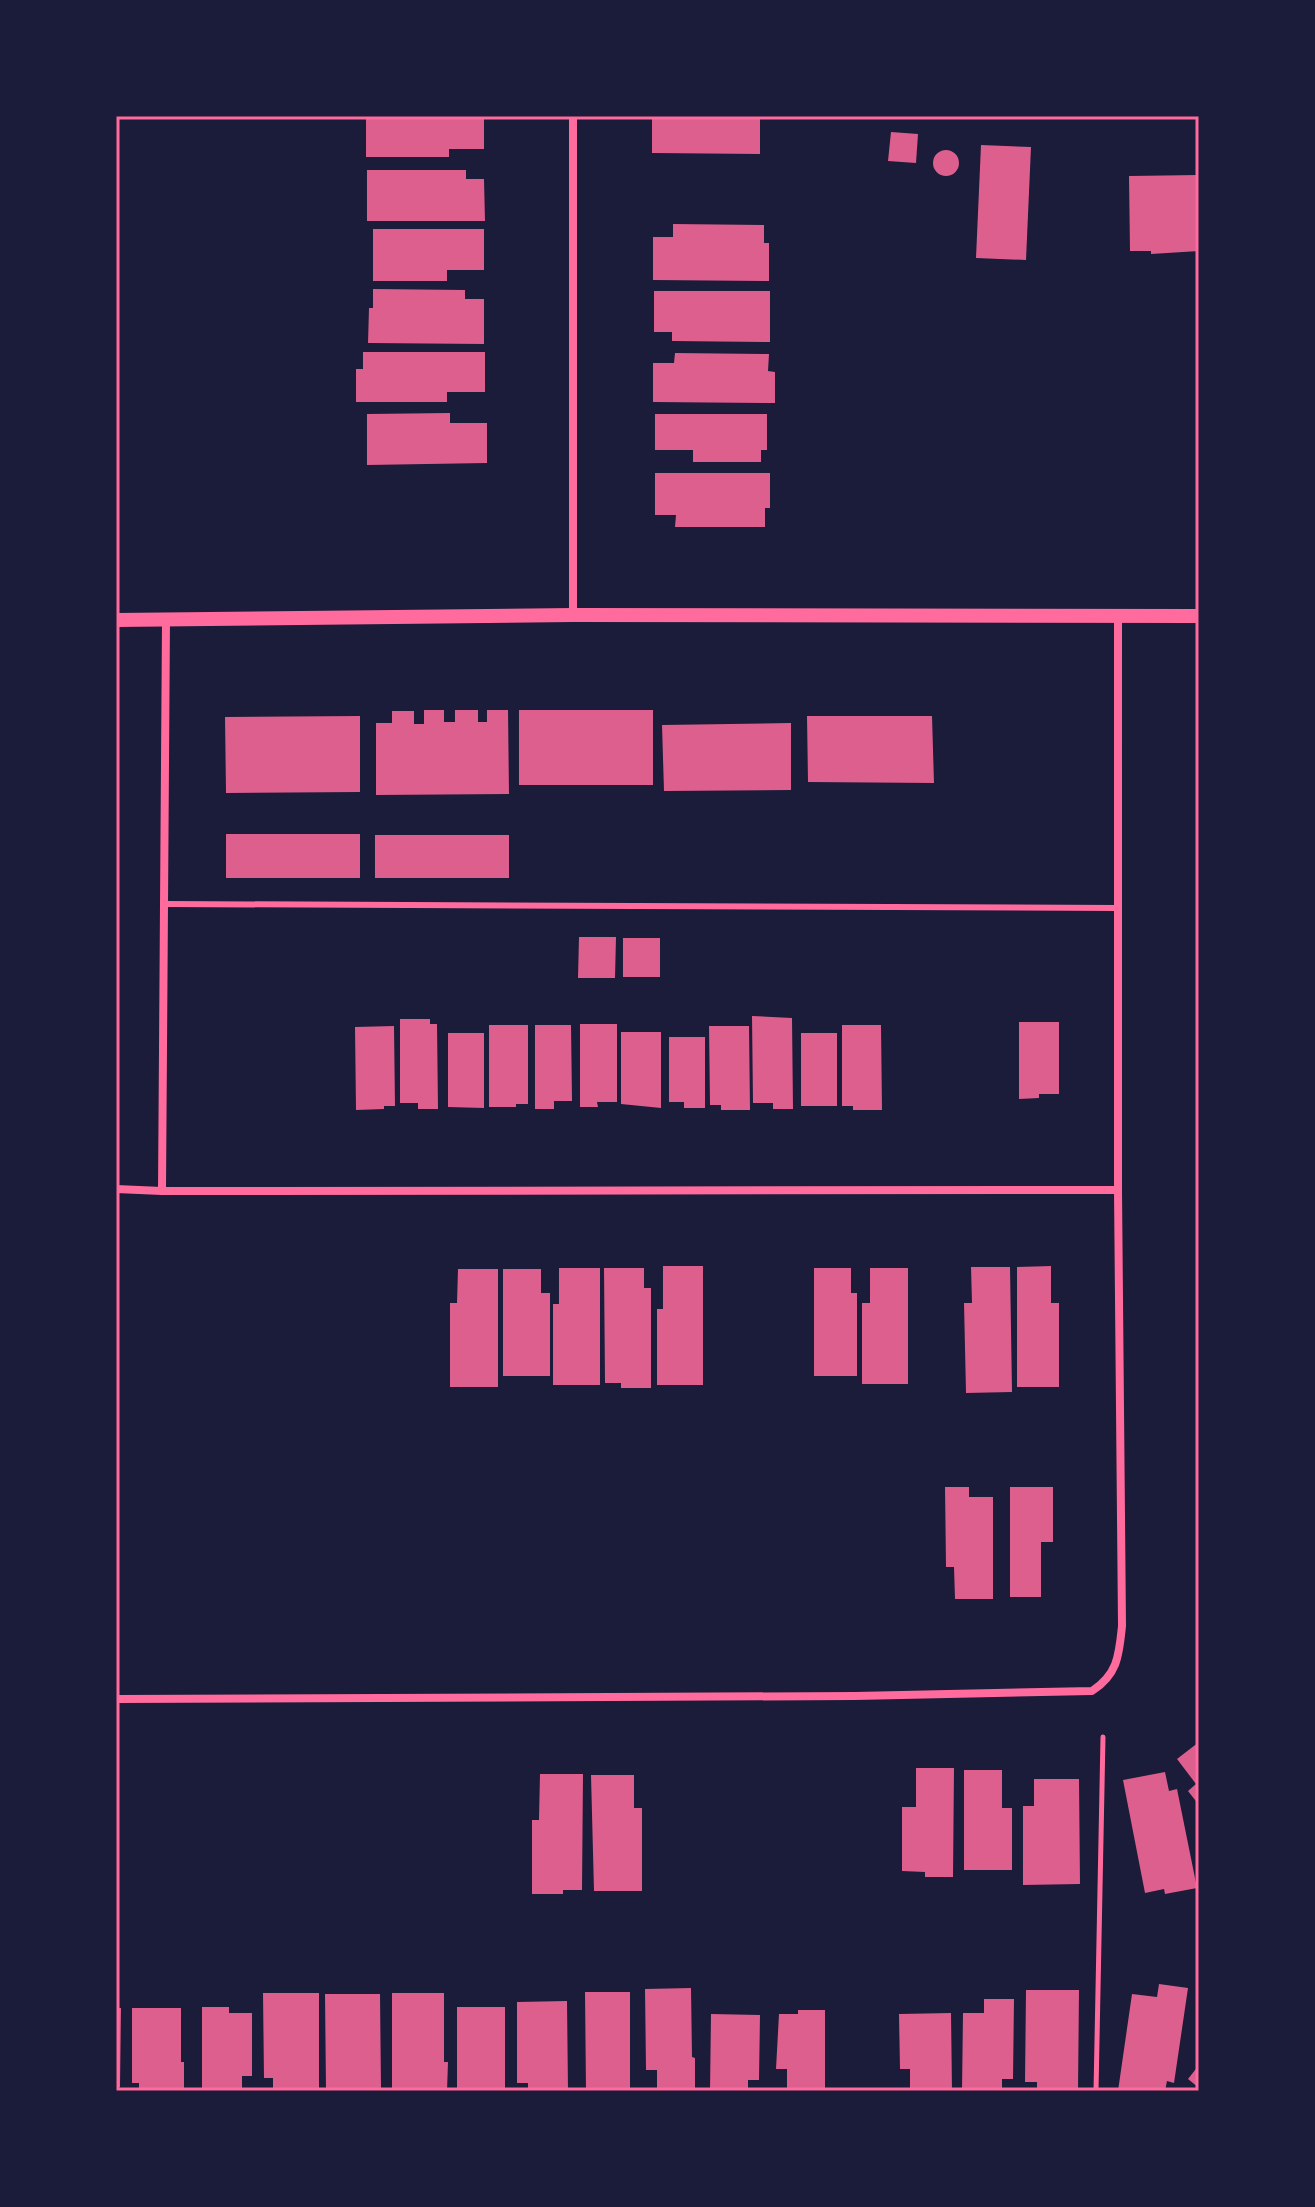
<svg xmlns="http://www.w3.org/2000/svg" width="1315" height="2207" font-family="Commissioner,sans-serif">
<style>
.building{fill:#dd5f8e}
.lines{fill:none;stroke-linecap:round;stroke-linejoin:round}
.path{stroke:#ff6b9d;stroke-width:5}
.service{stroke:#ff6b9d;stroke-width:6}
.minor{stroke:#ff6b9d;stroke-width:8}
.tertiary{stroke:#ff6b9d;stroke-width:14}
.neatline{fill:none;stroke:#ff6b9d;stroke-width:3}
</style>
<rect width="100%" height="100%" fill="#1b1b3a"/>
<path class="building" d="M 366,116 L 484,116 L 484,149 L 449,149 L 449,157 L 366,157 Z
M 652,116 L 760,116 L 760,154 L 652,153 Z
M 891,132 L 918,134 L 916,163 L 888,161 Z
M 981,145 L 1031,147 L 1026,260 L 976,258 Z
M933 163a13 13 0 1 1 26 0a13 13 0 1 1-26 0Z
M 367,170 L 466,170 L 466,179 L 484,179 L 485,221 L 367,221 Z
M 1198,175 L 1199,251 L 1151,254 L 1151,251 L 1130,251 L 1129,176 Z
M 673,224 L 764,225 L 764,243 L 769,243 L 769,281 L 653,280 L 653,237 L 673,237 Z
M 373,229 L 484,229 L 484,270 L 447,270 L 447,281 L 373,281 Z
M 373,289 L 465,290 L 465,299 L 484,299 L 484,344 L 368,343 L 369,308 L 373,308 Z
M 654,291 L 770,291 L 770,342 L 672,341 L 672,332 L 654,332 Z
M 363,352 L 485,352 L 485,392 L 447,392 L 447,402 L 356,402 L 356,369 L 363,369 Z
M 675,353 L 769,354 L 768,371 L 775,372 L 775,403 L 653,402 L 653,363 L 674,363 Z
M 450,413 L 450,423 L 487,423 L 487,463 L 367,465 L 367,414 Z
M 655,414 L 767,414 L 767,450 L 761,450 L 761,462 L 693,462 L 693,450 L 655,450 Z
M 655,473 L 770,473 L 770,508 L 765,508 L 765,527 L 675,527 L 676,515 L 655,515 Z
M 424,710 L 444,710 L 444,722 L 455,722 L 455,710 L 478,710 L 478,722 L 487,722 L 487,710 L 508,710 L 509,794 L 376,795 L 376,723 L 392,723 L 392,711 L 414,711 L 414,724 L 424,724 Z
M 519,710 L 653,710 L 653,785 L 519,785 Z
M 360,716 L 360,792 L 226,793 L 225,717 Z
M 807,716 L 932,716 L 934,783 L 808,782 Z
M 791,723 L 791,790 L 664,791 L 662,725 Z
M 226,834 L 360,834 L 360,878 L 226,878 Z
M 375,835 L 509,835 L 509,878 L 375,878 Z
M 579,937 L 616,937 L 615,978 L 578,978 Z
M 623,938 L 660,938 L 660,977 L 623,977 Z
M 752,1016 L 792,1018 L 793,1109 L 773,1109 L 773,1103 L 753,1103 Z
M 400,1019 L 430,1019 L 430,1024 L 437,1024 L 438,1109 L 418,1109 L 418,1103 L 400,1103 Z
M 1019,1022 L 1059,1022 L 1059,1094 L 1039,1094 L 1039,1098 L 1019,1099 Z
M 580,1024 L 617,1024 L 617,1102 L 597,1102 L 598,1107 L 580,1107 Z
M 489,1025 L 528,1025 L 528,1104 L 516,1104 L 516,1107 L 489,1107 Z
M 535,1025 L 571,1025 L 572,1101 L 554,1101 L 554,1109 L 535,1109 Z
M 842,1025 L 881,1025 L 882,1110 L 853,1110 L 853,1106 L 842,1106 Z
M 394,1026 L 395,1106 L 384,1106 L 384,1109 L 356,1110 L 355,1027 Z
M 709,1026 L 749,1026 L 750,1110 L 721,1110 L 721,1105 L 710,1105 Z
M 621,1032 L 661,1032 L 661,1108 L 621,1104 Z
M 448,1033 L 484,1033 L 484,1108 L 448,1107 Z
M 801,1033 L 837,1033 L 837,1106 L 801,1106 Z
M 669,1037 L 705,1037 L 705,1108 L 684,1108 L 684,1102 L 669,1102 Z
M 663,1266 L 703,1266 L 703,1385 L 657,1385 L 657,1309 L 663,1309 Z
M 1051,1266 L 1051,1303 L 1059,1303 L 1059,1387 L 1017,1387 L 1017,1267 Z
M 971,1267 L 1010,1267 L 1012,1392 L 966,1393 L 964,1303 L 972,1303 Z
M 559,1268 L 600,1268 L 600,1385 L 553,1385 L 553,1304 L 559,1304 Z
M 604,1268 L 644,1268 L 644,1288 L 651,1288 L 651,1388 L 621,1388 L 621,1383 L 605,1383 Z
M 814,1268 L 851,1268 L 851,1293 L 857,1293 L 857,1376 L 814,1376 Z
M 870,1268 L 908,1268 L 908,1384 L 862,1384 L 862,1303 L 870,1303 Z
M 458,1269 L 498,1269 L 498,1387 L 450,1387 L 450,1303 L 457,1303 Z
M 503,1269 L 541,1269 L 541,1293 L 550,1293 L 550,1376 L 503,1376 Z
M 945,1487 L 969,1487 L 969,1497 L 993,1497 L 993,1599 L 955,1599 L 954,1567 L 946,1567 Z
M 1010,1487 L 1053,1487 L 1053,1542 L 1041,1542 L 1041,1597 L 1010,1597 Z
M 1199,1742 L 1199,1805 L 1188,1791 L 1196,1784 L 1177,1759 Z
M 916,1768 L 954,1768 L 953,1877 L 925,1877 L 925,1872 L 902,1871 L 902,1807 L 916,1807 Z
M 964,1770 L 1002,1770 L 1002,1808 L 1012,1808 L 1012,1870 L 964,1870 Z
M 1165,1772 L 1169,1791 L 1177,1789 L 1197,1888 L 1165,1894 L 1164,1889 L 1145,1893 L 1123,1780 Z
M 540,1774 L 583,1774 L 582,1890 L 563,1890 L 563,1894 L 532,1894 L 532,1820 L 539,1820 Z
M 591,1775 L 634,1775 L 634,1808 L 642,1808 L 642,1891 L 594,1891 Z
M 1034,1779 L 1079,1779 L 1080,1884 L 1023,1885 L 1023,1806 L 1034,1806 Z
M 1159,1984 L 1188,1988 L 1174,2083 L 1167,2081 L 1165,2091 L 1118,2091 L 1132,1994 L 1157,1997 Z
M 691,1988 L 692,2057 L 695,2058 L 695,2091 L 657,2091 L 657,2070 L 646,2070 L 645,1989 Z
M 1026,1990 L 1079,1990 L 1078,2091 L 1037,2091 L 1037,2082 L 1025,2082 Z
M 585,1992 L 630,1992 L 630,2091 L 586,2091 Z
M 263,1993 L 319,1993 L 319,2091 L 273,2091 L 273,2078 L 264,2078 Z
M 392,1993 L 444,1993 L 444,2062 L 448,2062 L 447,2091 L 392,2091 Z
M 325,1994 L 380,1994 L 381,2088 L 369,2088 L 369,2091 L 326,2091 Z
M 984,1999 L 1014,1999 L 1013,2079 L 1002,2079 L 1002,2091 L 962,2091 L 963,2013 L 984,2013 Z
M 567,2001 L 568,2091 L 528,2091 L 528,2083 L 517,2083 L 517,2002 Z
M 202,2007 L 229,2007 L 229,2013 L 252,2013 L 252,2076 L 242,2076 L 242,2091 L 202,2091 Z
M 457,2007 L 505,2007 L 505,2088 L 496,2088 L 496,2091 L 457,2091 Z
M 116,2008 L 121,2008 L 120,2087 L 116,2087 Z
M 132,2008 L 181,2008 L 181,2062 L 184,2062 L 184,2091 L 139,2091 L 139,2083 L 132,2083 Z
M 798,2010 L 825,2010 L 825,2091 L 787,2091 L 787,2069 L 776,2069 L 779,2014 L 798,2014 Z
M 951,2013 L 952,2091 L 910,2091 L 910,2069 L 900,2069 L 899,2014 Z
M 711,2014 L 760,2015 L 759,2080 L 748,2080 L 748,2091 L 710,2091 Z
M 1199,2065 L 1199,2088 L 1188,2079 Z"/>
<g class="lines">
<path class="path" d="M 1096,2091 L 1103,1737"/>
<path class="service" d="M 165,904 L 1119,908"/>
<path class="minor" d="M 573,116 L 573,615
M 116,1189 L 162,1191 L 1118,1190
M 162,1191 L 166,620
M 116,1699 L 855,1696 L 1092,1691 C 1118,1674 1119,1655 1122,1626 L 1118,1190 L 1118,615"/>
<path class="tertiary" d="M 116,620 L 573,615 L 1199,616"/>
</g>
<rect width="1315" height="2207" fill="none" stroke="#1b1b3a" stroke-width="236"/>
<rect x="118" y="118" width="1079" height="1971" class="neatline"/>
</svg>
